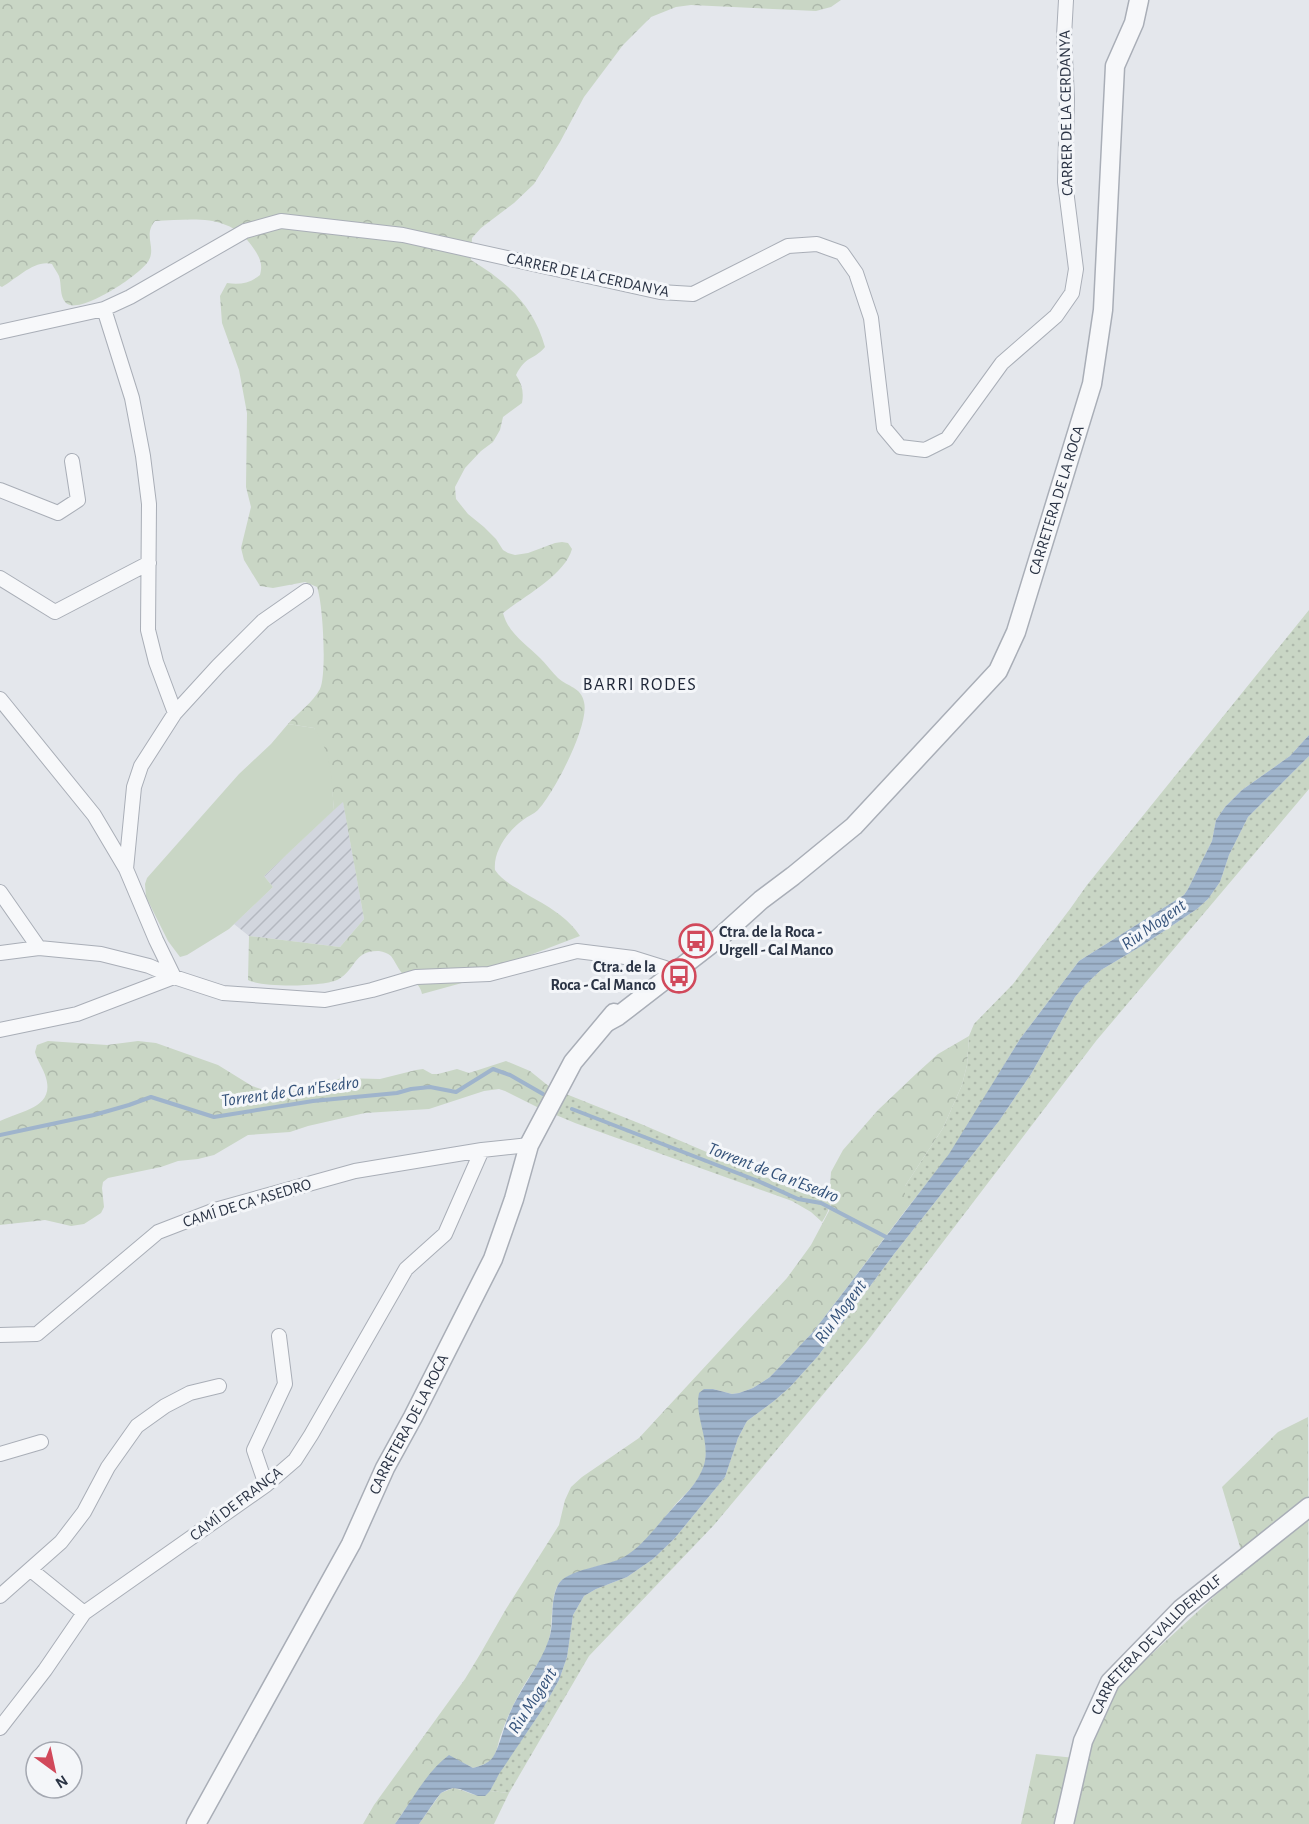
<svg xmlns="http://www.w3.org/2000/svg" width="1309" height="1824" font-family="'Alegreya Sans',sans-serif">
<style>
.industrial{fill:url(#industrial-furrows)}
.grass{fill:url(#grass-dots)}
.forest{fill:url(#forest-crowns)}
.garden{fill:#c9d6c5}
.water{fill:url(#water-rules)}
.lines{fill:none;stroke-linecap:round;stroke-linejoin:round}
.stream{stroke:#9fb4cc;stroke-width:4}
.minor-casing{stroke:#a9aeb7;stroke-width:16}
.tertiary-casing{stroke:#a9aeb7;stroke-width:21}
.minor{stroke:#f7f8fa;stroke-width:14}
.tertiary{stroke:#f7f8fa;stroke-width:18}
.labels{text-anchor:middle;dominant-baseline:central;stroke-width:6;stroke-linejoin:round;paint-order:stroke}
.street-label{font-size:16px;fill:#2b3445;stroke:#f4f6f9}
.poi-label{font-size:16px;font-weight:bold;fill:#2b3445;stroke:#f4f6f9;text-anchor:start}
.neighbourhood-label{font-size:18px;letter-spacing:1.5px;fill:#1d2536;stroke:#f4f6f9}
.water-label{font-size:18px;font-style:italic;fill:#34527a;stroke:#f4f6f9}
</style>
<defs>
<pattern id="industrial-furrows" width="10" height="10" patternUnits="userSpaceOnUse" patternTransform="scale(1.5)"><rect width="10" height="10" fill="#d2d6de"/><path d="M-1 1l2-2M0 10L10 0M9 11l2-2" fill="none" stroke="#b4b8c0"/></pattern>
<pattern id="grass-dots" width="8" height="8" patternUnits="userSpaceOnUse" patternTransform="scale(1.5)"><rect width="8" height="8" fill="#c9d6c5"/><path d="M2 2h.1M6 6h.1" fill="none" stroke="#adb8ab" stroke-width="1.8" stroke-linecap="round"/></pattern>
<pattern id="forest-crowns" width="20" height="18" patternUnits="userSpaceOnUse" patternTransform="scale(1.5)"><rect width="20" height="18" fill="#c9d6c5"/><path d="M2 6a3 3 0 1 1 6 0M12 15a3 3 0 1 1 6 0" fill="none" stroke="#adb8ab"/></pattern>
<pattern id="water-rules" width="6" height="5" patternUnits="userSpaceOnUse" patternTransform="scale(1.5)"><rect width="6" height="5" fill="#9fb4cc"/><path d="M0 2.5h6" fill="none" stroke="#8293a7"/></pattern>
</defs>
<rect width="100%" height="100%" fill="#e4e7ec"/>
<path class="industrial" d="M 343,801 L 364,919 L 340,947 L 249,936 L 234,924 L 273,887 L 264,876 Z"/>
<path class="grass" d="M 1309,610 L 1309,735 L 1290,756 L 1242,790 L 1225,807 L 1216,820 L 1212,841 L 1188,889 L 1184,895 L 1079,961 L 1020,1039 L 950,1154 L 905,1211 L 905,1186 L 943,1128 L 962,1085 L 967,1065 L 969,1036 L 974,1024 L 1013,984 L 1070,909 L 1087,885 Z
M 1309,756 L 1309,789 L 1096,1041 L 866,1343 L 714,1525 L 589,1656 L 509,1793 L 490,1791 L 499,1773 L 542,1710 L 559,1680 L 567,1657 L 573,1615 L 584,1596 L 596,1589 L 627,1577 L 653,1559 L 674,1539 L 725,1477 L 738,1438 L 747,1421 L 774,1401 L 790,1387 L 818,1356 L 894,1254 L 999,1121 L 1031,1074 L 1075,997 L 1085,985 L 1101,970 L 1143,945 L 1197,909 L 1208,899 L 1220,882 L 1229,855 L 1248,817 Z
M 551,1088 L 641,1124 L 784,1185 L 810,1194 L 830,1186 C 833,1200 830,1209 822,1222 L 811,1212 L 792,1201 L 575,1123 L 537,1107 Z"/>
<path class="forest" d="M 0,0 L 841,0 L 831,7 L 816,11 L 691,5 L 676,7 L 651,17 L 623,45 L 584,97 L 560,142 L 534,184 L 514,203 L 481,228 L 472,238 L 471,260 C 506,281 534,306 545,347 C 533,361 526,355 516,375 C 522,384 524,392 522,403 L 503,417 L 500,430 L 493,442 L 481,451 L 465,468 L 455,487 L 456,499 L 468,514 L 484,527 L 496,539 L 503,550 L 508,553 L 515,555 L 528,553 L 555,543 L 562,542 L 568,543 L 572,549 C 565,575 523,597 503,613 C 508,633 526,644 540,658 C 546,664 552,672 558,678 C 568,687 581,687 584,702 C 590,724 554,793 538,810 C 534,814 528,816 523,820 C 508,831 493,851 495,870 C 503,882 516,887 528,895 C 546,905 569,918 580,936 L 496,968 L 462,983 L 422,994 C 420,981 408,981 401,972 C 397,967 395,961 391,956 C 387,953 384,952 379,951 C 354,950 356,969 339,979 C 326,987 262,988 248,980 L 249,936 L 340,947 L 364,919 L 343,802 L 334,810 L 332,789 L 314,728 L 288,724 C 298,713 313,702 320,689 C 327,674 323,603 317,587 L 305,582 L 273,588 L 260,586 L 244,560 L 241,548 L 251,507 L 246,487 L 247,413 L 239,370 L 222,323 L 220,296 L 227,283 C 240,285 250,283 260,275 C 263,264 260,258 254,249 C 230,212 193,220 155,221 C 143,235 156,247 149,260 C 142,274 79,316 66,303 C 59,296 62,285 59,276 C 57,272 54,268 52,264 C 35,259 16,279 2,287 L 0,286 Z
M 969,1036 L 967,1065 L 962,1085 L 943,1128 L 905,1186 L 905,1211 L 813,1332 L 770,1377 L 753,1388 L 739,1393 L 732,1394 L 713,1389 L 698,1400 C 700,1420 709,1442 705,1463 C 703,1468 701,1474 698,1479 C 690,1491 679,1499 671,1510 C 658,1525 638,1553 619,1560 C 605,1565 569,1572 560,1582 C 550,1594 553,1621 550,1635 C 546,1655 533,1670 523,1687 C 515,1701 507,1717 502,1732 C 498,1741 498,1750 493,1758 C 488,1764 480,1766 473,1768 L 449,1756 C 427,1774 412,1800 395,1824 L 363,1824 L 374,1805 L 465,1679 L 479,1656 L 506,1609 L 559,1525 L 565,1500 L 571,1487 L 582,1477 L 639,1438 L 787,1278 L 811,1245 L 829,1211 L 832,1199 L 830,1186 L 831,1172 L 843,1150 L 878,1110 L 917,1073 L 938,1054 Z
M 48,1041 L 107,1045 L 138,1041 L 156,1043 L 218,1065 L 252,1086 L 264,1090 L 295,1091 L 342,1078 L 380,1079 L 416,1070 L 423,1069 L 432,1074 L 438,1074 L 457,1069 L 469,1073 L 506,1061 L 530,1071 L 551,1088 L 537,1107 L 505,1091 L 499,1089 L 484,1091 L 429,1109 L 365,1113 L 308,1126 L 290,1132 L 248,1135 L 214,1155 L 198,1159 L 178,1161 L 161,1167 L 108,1178 L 103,1182 L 102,1188 L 104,1207 L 101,1213 L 84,1224 L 71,1226 L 45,1220 L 0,1225 L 0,1121 C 20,1111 55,1108 46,1078 C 44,1069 37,1061 35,1052 L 37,1045 Z
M 1308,1417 L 1309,1824 L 1021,1824 L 1036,1754 L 1085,1759 L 1116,1687 L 1246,1567 L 1222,1487 L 1278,1432 Z
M 453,1788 C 467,1790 478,1801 490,1791 L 509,1793 L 494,1824 L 419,1824 L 441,1793 Z"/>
<path class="garden" d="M 288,724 L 314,728 C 333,757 331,776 334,810 L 264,876 L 273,887 L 229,929 L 187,955 L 180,957 L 168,941 L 146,897 L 145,884 L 147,878 L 239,774 L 271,744 Z"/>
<path class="water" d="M 1309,735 L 1309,756 L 1248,817 L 1229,855 L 1220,882 L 1208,899 L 1197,909 L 1143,945 L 1101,970 L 1085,985 L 1075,997 L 1031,1074 L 999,1121 L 894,1254 L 818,1356 L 790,1387 L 774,1401 L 747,1421 L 738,1438 L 725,1477 L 674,1539 L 653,1559 L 627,1577 L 596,1589 L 584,1596 L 573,1615 L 567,1657 L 559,1680 L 542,1710 L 499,1774 L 490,1791 L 485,1796 L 478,1796 L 460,1789 L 453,1788 L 447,1790 L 441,1793 L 437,1798 L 419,1824 L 395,1824 C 412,1801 426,1772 449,1755 L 473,1768 C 480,1766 488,1764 493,1757 C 499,1749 504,1726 509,1715 C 520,1688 540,1666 549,1639 C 555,1622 549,1604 558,1585 C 566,1569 609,1566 624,1557 C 643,1546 657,1525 672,1509 C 684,1496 698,1483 704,1465 C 711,1441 694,1417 699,1393 L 704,1389 L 713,1389 L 732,1394 L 739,1393 L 753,1388 L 770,1377 L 813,1332 L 949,1154 L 1020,1039 L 1079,961 L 1184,895 L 1188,889 L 1212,841 L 1216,820 L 1225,807 L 1242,790 L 1290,756 Z"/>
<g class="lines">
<path class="stream" d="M 572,1109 L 758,1181 L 798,1199 L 821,1203 L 890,1239
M 0,1135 L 94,1115 L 129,1105 L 151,1097 L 214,1117 L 313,1101 L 397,1093 L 411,1089 L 430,1087 L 456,1092 L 493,1069 L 510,1075 L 543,1094"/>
<g class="minor-casing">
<path id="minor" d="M 104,309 L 132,398 L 143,456 L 149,504 L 148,630 L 156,662 L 175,713
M 0,332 L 104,309 L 130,297 L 245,231 L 281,221 L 403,235 L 660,292 L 693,294 L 788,246 L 817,244 L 842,253 L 856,273 L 871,318 L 884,428 L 900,447 L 925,450 L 947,439 L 1002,363 L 1056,316 L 1072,293 L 1076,269 L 1065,182 L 1067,99 L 1064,36 L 1066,0
M 0,490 L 58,513 L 78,500 L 72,461
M 0,578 L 55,612 L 149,563
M 0,699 L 94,815 L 126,869
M 0,892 L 39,948
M 0,953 L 39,948 L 101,954 L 149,966 L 174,977
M 174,977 L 156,940 L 126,869 L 134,787 L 141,766 L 175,713 L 218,666 L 263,621 L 306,591
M 0,1030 L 77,1014 L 174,977 L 223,993 L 325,1000 L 372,990 L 416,977 L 489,974 L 577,951 L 633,958 L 665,968
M 0,1335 L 37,1334 L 158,1232 L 215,1210 L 355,1171 L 482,1150 L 529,1145
M 0,1454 L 41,1442
M 266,1485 L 254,1450 L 285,1384 L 279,1336
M 31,1570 L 84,1613
M 0,1596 L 61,1542 L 84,1512 L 108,1467 L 137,1426 L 165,1406 L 190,1393 L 219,1386
M 0,1728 L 45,1670 L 84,1613 L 266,1485 L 295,1460 L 311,1435 L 406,1269 L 445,1234 L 482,1150"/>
</g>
<g class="tertiary-casing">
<g id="tertiary">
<path id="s1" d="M 607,1022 L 618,1016 L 719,938 L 761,900 L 793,876 L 854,826 L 998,671 L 1016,632 L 1092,384 L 1103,310 L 1115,66 L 1134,23 L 1139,0"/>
<path id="s2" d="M 196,1824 L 351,1544 L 385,1468 L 413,1417 L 493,1259 L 514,1199 L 529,1145 L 573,1062 L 614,1013"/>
<path id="s3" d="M 1064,1824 L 1083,1741 L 1110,1682 L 1181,1609 L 1309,1507"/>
</g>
</g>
<use href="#minor" class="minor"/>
<use href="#tertiary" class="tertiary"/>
</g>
<defs>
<g id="bus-ring" transform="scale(1.725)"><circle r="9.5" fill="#f4f6f9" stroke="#d1495b" stroke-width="1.5"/><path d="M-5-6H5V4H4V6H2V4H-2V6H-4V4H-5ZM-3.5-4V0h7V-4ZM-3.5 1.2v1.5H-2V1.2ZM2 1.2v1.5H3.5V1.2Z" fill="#d1495b"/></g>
</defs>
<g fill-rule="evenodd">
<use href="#bus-ring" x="696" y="941"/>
<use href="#bus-ring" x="679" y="976"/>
</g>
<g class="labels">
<g class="street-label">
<text transform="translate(1066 113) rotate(-91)">CARRER DE LA CERDANYA</text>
<text transform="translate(588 275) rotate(12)">CARRER DE LA CERDANYA</text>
<text stroke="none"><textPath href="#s1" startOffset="708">CARRETERA DE LA ROCA</textPath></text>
<text transform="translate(247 1203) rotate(-17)">CAMÍ DE CA 'ASEDRO</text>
<text stroke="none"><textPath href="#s2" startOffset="453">CARRETERA DE LA ROCA</textPath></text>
<text transform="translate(236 1504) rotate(-37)">CAMÍ DE FRANÇA</text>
<text stroke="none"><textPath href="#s3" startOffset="208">CARRETERA DE VALLDERIOLF</textPath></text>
</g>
<g class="poi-label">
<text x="719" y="932">Ctra. de la Roca -<tspan x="719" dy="18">Urgell - Cal Manco</tspan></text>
<text x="656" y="967" text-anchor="end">Ctra. de la<tspan x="656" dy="18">Roca - Cal Manco</tspan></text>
</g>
<g class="neighbourhood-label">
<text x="640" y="685">BARRI RODES</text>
</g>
<g class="water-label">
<text transform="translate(1154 925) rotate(-35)">Riu Mogent</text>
<text transform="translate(290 1092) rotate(-8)">Torrent de Ca n'Esedro</text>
<text transform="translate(773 1173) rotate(21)">Torrent de Ca n'Esedro</text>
<text transform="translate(841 1312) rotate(-53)">Riu Mogent</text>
<text transform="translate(533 1701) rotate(-57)">Riu Mogent</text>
</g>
</g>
<g transform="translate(54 1770) rotate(147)"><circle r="28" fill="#f4f6f9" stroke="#a4a8b1" stroke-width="1.5"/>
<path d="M0-4.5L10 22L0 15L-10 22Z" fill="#d1495b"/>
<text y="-9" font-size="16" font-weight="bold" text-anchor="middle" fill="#2b3445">N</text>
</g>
</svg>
